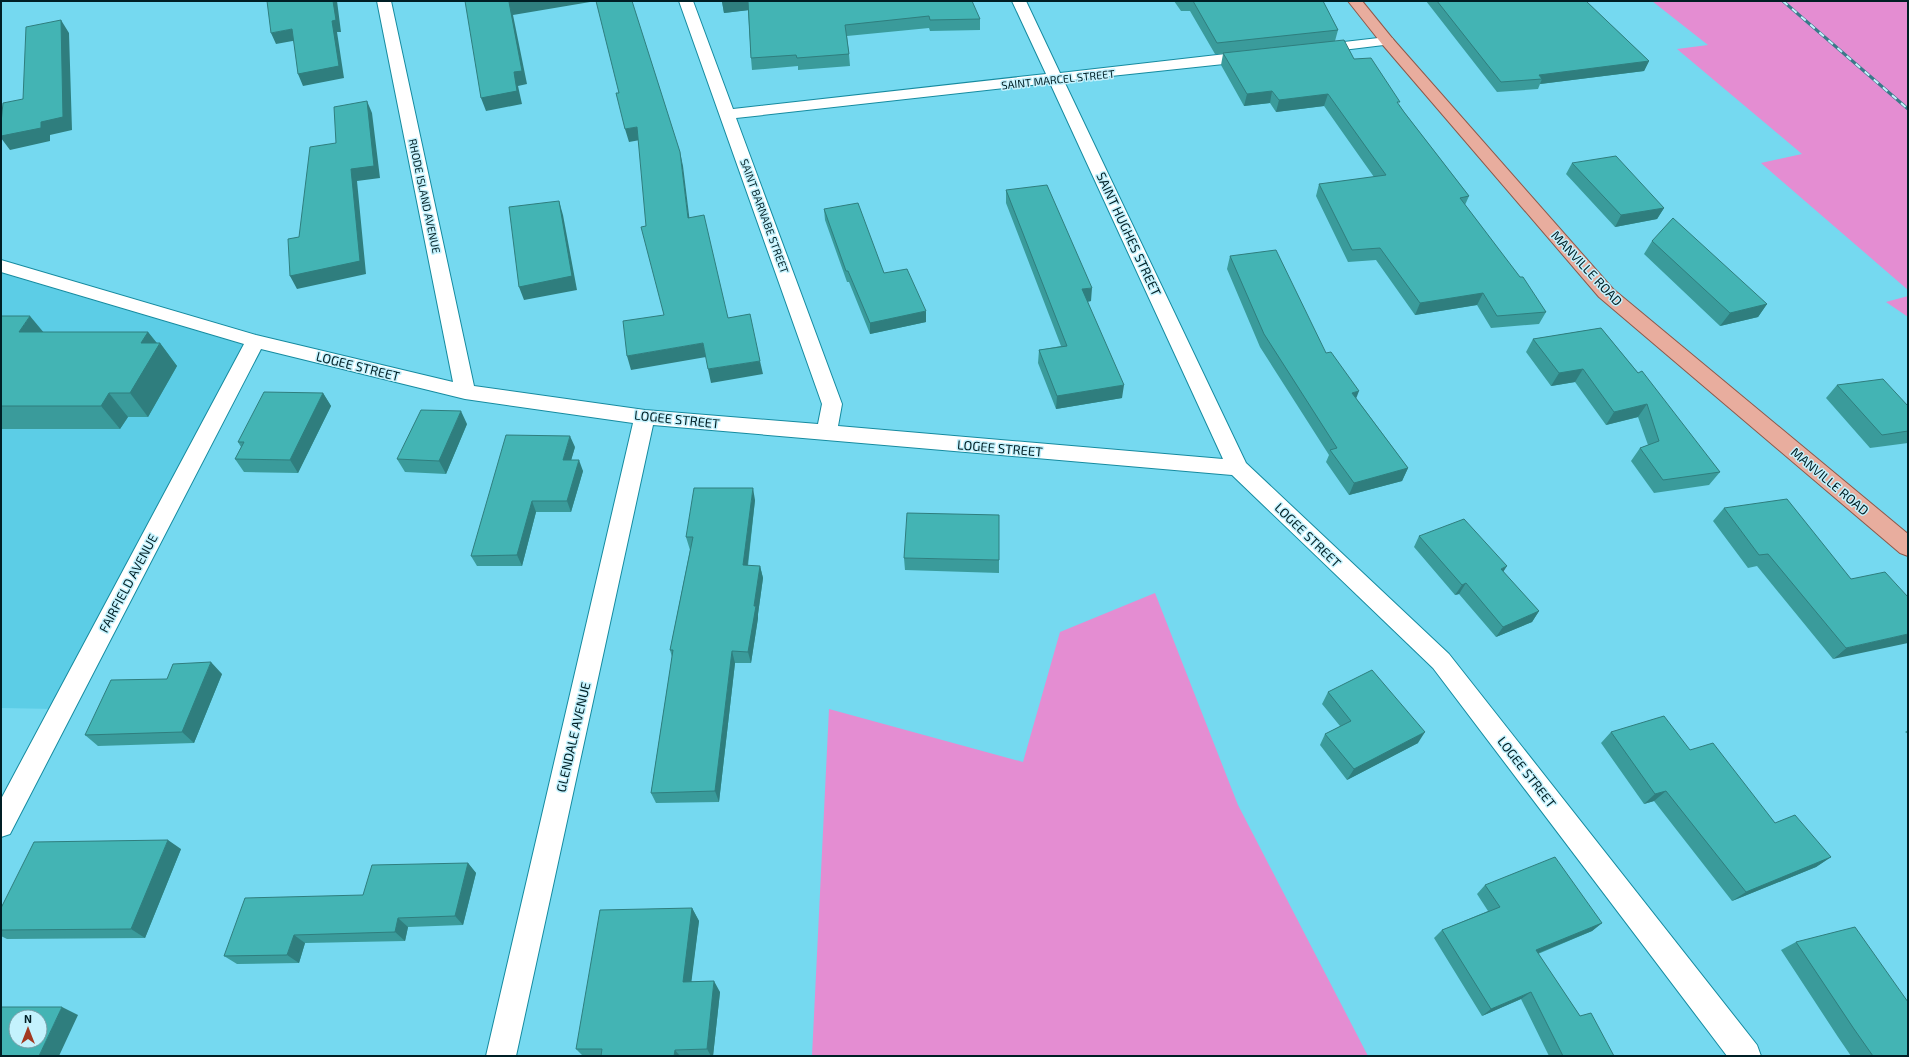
<svg xmlns="http://www.w3.org/2000/svg" width="1909" height="1057" font-family="'Exo 2',sans-serif">
<style>
.built{fill:#5ccde6}
.green{fill:#e48dd2}
.lines{fill:none;stroke-linecap:round;stroke-linejoin:round}
.minor-casing{stroke:#168ba0;stroke-width:2}
.major-casing{stroke:#8d584a;stroke-width:2}
.minor{fill:#fff;fill-rule:evenodd}
.major{fill:#e8ad9e;fill-rule:evenodd}
.rail-casing{stroke:#397a89;stroke-width:3}
.rail{stroke:#c4f2fd;stroke-width:2;stroke-dasharray:6;stroke-linecap:butt}
.wall{fill:#3a9b9b}
.shaded-wall{fill:#2f7e7e}
.building{fill:#43b4b4;stroke:#2f7e7e;fill-rule:evenodd}
.labels{text-anchor:middle;dominant-baseline:central;stroke-width:3;stroke-linejoin:round;paint-order:stroke}
.far-street-label{font-size:11px;fill:#001f25;stroke:#c4f2fd}
.street-label{font-size:13px;fill:#001f25;stroke:#c4f2fd}
</style>
<rect width="100%" height="100%" fill="#75d9f0"/>
<path class="built" d="M 1,273 L 262,350 L 56,709 L 1,708 Z"/>
<path class="green" d="M 1652,1 L 1908,1 L 1908,290 L 1761,163 L 1802,154 L 1677,49 L 1708,45 Z
M 1908,296 L 1908,317 L 1886,302 Z
M 1155,593 L 1238,805 L 1368,1056 L 812,1056 L 829,709 L 1023,762 L 1060,632 Z"/>
<g class="lines">
<g class="minor-casing">
<path id="minor" d="M 377,1 L 391,1 L 474,386 L 645,410 L 818,424 L 822,404 L 679,1 L 693,1 L 733,109 L 1046,74 L 1012,1 L 1026,1 L 1060,73 L 1252,51 L 1257,53 L 1260,56 L 1257,59 L 1252,61 L 1064,81 L 1246,463 L 1449,654 L 1757,1045 L 1761,1056 L 1727,1056 L 1433,668 L 1232,475 L 653,425 L 516,1056 L 486,1056 L 633,423 L 465,399 L 261,349 L 10,834 L 1,837 L 1,799 L 244,344 L 1,272 L 1,260 L 256,335 L 453,382 ZM 1050,83 L 1223,459 L 838,426 L 842,404 L 736,118 Z
M 1387,37 L 1392,38 L 1394,41 L 1392,44 L 1318,53 L 1313,52 L 1311,49 L 1313,46 L 1318,45 Z"/>
</g>
<g class="major-casing">
<path id="major" d="M 1348,1 L 1362,1 L 1392,38 L 1613,289 L 1908,534 L 1908,556 L 1900,553 L 1599,297 L 1382,44 Z"/>
</g>
<use href="#minor" class="minor"/>
<use href="#major" class="major"/>
<g class="rail-casing">
<path id="rail" d="M 1783,1 L 1908,109"/>
</g>
<use href="#rail" class="rail"/>
</g>
<path class="wall" d="M 722,1 L 980,19 L 980,30 L 930,31 L 929,28 L 847,36 L 849,54 L 850,66 L 798,70 L 798,66 L 752,70 L 751,58 L 748,10 L 724,13 Z
M 1174,1 L 1323,1 L 1338,30 L 1335,41 L 1354,59 L 1399,105 L 1404,112 L 1469,196 L 1465,205 L 1546,312 L 1539,324 L 1491,328 L 1477,305 L 1415,315 L 1376,260 L 1348,262 L 1316,196 L 1319,184 L 1374,177 L 1324,106 L 1276,112 L 1270,103 L 1244,106 L 1221,65 L 1223,54 L 1215,54 L 1190,11 L 1181,11 Z
M 1426,1 L 1586,1 L 1649,61 L 1644,71 L 1540,84 L 1538,89 L 1497,92 Z
M 1572,163 L 1664,208 L 1657,219 L 1615,227 L 1566,174 Z
M 1006,190 L 1091,301 L 1088,302 L 1122,398 L 1056,409 L 1038,363 L 1039,350 L 1061,346 L 1006,203 Z
M 824,209 L 884,273 L 926,322 L 870,334 L 849,282 L 847,282 L 825,220 Z
M 1652,241 L 1767,304 L 1758,317 L 1720,326 L 1644,254 Z
M 1230,256 L 1326,353 L 1356,398 L 1408,468 L 1402,481 L 1349,495 L 1326,462 L 1329,455 L 1260,347 L 1227,269 Z
M 1,316 L 43,332 L 148,332 L 157,343 L 160,343 L 177,366 L 148,417 L 128,417 L 120,429 L 1,429 Z
M 1601,328 L 1720,472 L 1709,485 L 1654,493 L 1631,461 L 1640,448 L 1648,445 L 1638,417 L 1606,425 L 1575,382 L 1551,386 L 1526,352 L 1533,339 Z
M 1837,385 L 1908,406 L 1908,443 L 1870,448 L 1826,398 Z
M 323,393 L 331,406 L 298,473 L 244,472 L 235,459 L 241,447 L 238,442 Z
M 467,424 L 446,474 L 405,472 L 397,459 Z
M 575,447 L 571,460 L 583,471 L 571,512 L 536,512 L 522,566 L 477,566 L 471,556 Z
M 755,500 L 748,566 L 760,566 L 763,578 L 758,614 L 758,618 L 751,663 L 735,663 L 719,802 L 656,803 L 651,793 L 672,657 L 670,650 L 690,550 L 686,537 Z
M 1724,508 L 1851,579 L 1908,597 L 1833,659 L 1757,566 L 1748,568 L 1713,521 Z
M 1419,536 L 1503,572 L 1539,611 L 1532,622 L 1496,637 L 1459,594 L 1455,595 L 1414,547 Z
M 904,558 L 999,560 L 999,573 L 905,570 Z
M 222,674 L 194,743 L 98,746 L 85,735 L 167,679 Z
M 1328,692 L 1418,743 L 1347,780 L 1320,745 L 1325,734 L 1340,726 L 1322,704 Z
M 1908,730 L 1908,734 L 1905,732 Z
M 1611,732 L 1690,750 L 1775,823 L 1831,857 L 1816,867 L 1732,901 L 1654,801 L 1644,804 L 1601,743 Z
M 181,849 L 145,938 L 7,939 L 1,936 L 1,908 Z
M 468,863 L 476,873 L 463,925 L 408,927 L 405,941 L 305,943 L 299,963 L 237,964 L 224,956 L 363,895 Z
M 1485,885 L 1602,923 L 1592,931 L 1538,954 L 1580,1016 L 1614,1056 L 1549,1056 L 1521,999 L 1482,1016 L 1434,938 L 1442,930 L 1488,911 L 1477,894 Z
M 692,908 L 699,921 L 691,981 L 720,992 L 713,1056 L 583,1056 L 576,1049 Z
M 1796,942 L 1908,1056 L 1851,1056 L 1838,1037 L 1781,950 Z"/>
<path class="shaded-wall" d="M 333,1 L 337,1 L 341,32 L 337,32 L 344,78 L 303,86 L 298,74 L 332,21 Z
M 513,1 L 596,1 L 513,15 L 527,84 L 518,86 L 522,104 L 486,111 L 481,98 L 509,2 Z
M 727,1 L 748,1 L 750,10 L 724,13 L 722,2 Z
M 61,20 L 69,33 L 72,130 L 50,135 L 50,141 L 10,150 L 1,138 L 1,136 L 41,122 Z
M 292,29 L 298,40 L 276,44 L 271,33 Z
M 1649,61 L 1644,71 L 1540,84 L 1542,79 L 1539,75 Z
M 1272,91 L 1270,103 L 1244,106 L 1247,94 Z
M 1328,94 L 1324,106 L 1276,112 L 1279,100 Z
M 367,101 L 372,113 L 380,178 L 357,181 L 366,274 L 297,289 L 290,276 L 351,169 Z
M 637,127 L 640,140 L 629,142 L 625,129 Z
M 680,152 L 683,166 L 691,231 L 688,218 Z
M 559,201 L 563,215 L 577,290 L 524,300 L 519,287 Z
M 1664,208 L 1657,219 L 1615,227 L 1621,215 Z
M 1092,288 L 1091,301 L 1081,302 L 1082,289 Z
M 1483,293 L 1477,305 L 1415,315 L 1420,303 Z
M 1767,304 L 1758,317 L 1720,326 L 1730,313 Z
M 926,311 L 926,322 L 870,334 L 870,323 Z
M 30,316 L 50,340 L 19,332 Z
M 148,332 L 159,346 L 160,343 L 177,366 L 148,417 L 130,393 L 141,343 Z
M 703,343 L 706,357 L 631,370 L 627,356 Z
M 760,361 L 763,374 L 711,383 L 708,369 Z
M 1583,369 L 1575,382 L 1551,386 L 1559,373 Z
M 1124,385 L 1122,398 L 1056,409 L 1057,396 Z
M 1359,391 L 1354,404 L 1352,393 Z
M 109,393 L 128,417 L 120,429 L 101,406 Z
M 323,393 L 331,406 L 298,473 L 290,460 Z
M 1647,404 L 1638,417 L 1606,425 L 1614,412 Z
M 461,411 L 467,424 L 446,474 L 439,461 Z
M 570,436 L 575,447 L 568,471 L 563,460 Z
M 579,460 L 583,471 L 571,512 L 567,501 Z
M 1408,468 L 1402,481 L 1349,495 L 1354,483 Z
M 753,488 L 755,500 L 746,578 L 743,565 Z
M 532,501 L 536,512 L 522,566 L 517,555 Z
M 760,566 L 763,578 L 758,614 L 758,618 L 751,663 L 748,652 L 754,606 Z
M 1507,566 L 1500,577 L 1501,569 Z
M 1466,583 L 1459,594 L 1455,595 L 1462,585 Z
M 1539,611 L 1532,622 L 1496,637 L 1503,627 Z
M 1908,634 L 1908,643 L 1833,659 L 1846,648 Z
M 732,651 L 735,663 L 719,802 L 715,791 Z
M 211,662 L 222,674 L 194,743 L 182,732 Z
M 1425,732 L 1418,743 L 1347,780 L 1354,769 Z
M 1666,791 L 1654,801 L 1644,804 L 1655,794 Z
M 168,840 L 181,849 L 145,938 L 131,929 Z
M 1831,857 L 1816,867 L 1732,901 L 1746,892 Z
M 468,863 L 476,873 L 463,925 L 455,916 Z
M 692,908 L 699,921 L 690,993 L 683,982 Z
M 398,918 L 408,927 L 405,941 L 395,932 Z
M 1602,923 L 1592,931 L 1526,958 L 1536,950 Z
M 294,935 L 305,943 L 299,963 L 287,955 Z
M 714,981 L 720,992 L 713,1056 L 711,1056 L 707,1049 Z
M 1531,992 L 1521,999 L 1482,1016 L 1491,1009 Z
M 62,1007 L 78,1015 L 59,1056 L 39,1056 Z
M 675,1050 L 680,1056 L 674,1056 Z"/>
<path class="building" d="M 267,1 L 333,1 L 336,20 L 332,21 L 339,66 L 298,74 L 292,29 L 271,33 Z
M 465,1 L 513,1 L 509,2 L 522,71 L 514,72 L 517,91 L 481,98 Z
M 596,1 L 632,1 L 680,152 L 688,218 L 704,215 L 728,318 L 750,314 L 760,361 L 708,369 L 703,343 L 627,356 L 623,321 L 664,315 L 641,227 L 646,226 L 637,127 L 625,129 L 616,93 L 619,93 Z
M 748,1 L 972,1 L 980,19 L 930,20 L 929,16 L 845,25 L 849,54 L 797,58 L 796,55 L 751,58 Z
M 1193,1 L 1323,1 L 1338,30 L 1217,43 Z
M 1437,1 L 1586,1 L 1649,61 L 1539,75 L 1542,79 L 1501,82 Z
M 61,20 L 63,117 L 41,122 L 41,128 L 1,136 L 1,123 L 3,103 L 23,99 L 26,27 Z
M 1344,40 L 1354,59 L 1371,58 L 1400,102 L 1397,102 L 1404,112 L 1469,196 L 1460,198 L 1520,277 L 1523,277 L 1546,312 L 1497,316 L 1483,293 L 1420,303 L 1380,248 L 1352,250 L 1319,184 L 1386,175 L 1328,94 L 1279,100 L 1272,91 L 1247,94 L 1223,53 Z
M 367,101 L 374,166 L 351,169 L 360,261 L 290,276 L 288,239 L 299,237 L 310,147 L 336,143 L 334,107 Z
M 1616,156 L 1664,208 L 1621,215 L 1572,163 Z
M 1047,185 L 1092,288 L 1082,289 L 1124,385 L 1057,396 L 1039,350 L 1067,346 L 1006,190 Z
M 559,201 L 572,276 L 519,287 L 509,207 Z
M 858,203 L 884,273 L 907,269 L 926,311 L 870,323 L 848,271 L 846,271 L 824,209 Z
M 1673,218 L 1767,304 L 1730,313 L 1652,241 Z
M 1276,250 L 1326,353 L 1331,352 L 1359,391 L 1352,393 L 1408,468 L 1354,483 L 1330,450 L 1337,448 L 1264,334 L 1230,256 Z
M 1,316 L 30,316 L 19,332 L 148,332 L 141,343 L 160,343 L 130,393 L 109,393 L 101,406 L 1,406 Z
M 1601,328 L 1638,373 L 1642,371 L 1720,472 L 1663,480 L 1640,448 L 1659,441 L 1647,404 L 1614,412 L 1583,369 L 1559,373 L 1533,339 Z
M 1883,379 L 1908,406 L 1908,431 L 1882,435 L 1837,385 Z
M 264,392 L 323,393 L 290,460 L 235,459 L 244,442 L 238,442 Z
M 421,410 L 461,411 L 439,461 L 397,459 Z
M 506,435 L 570,436 L 563,460 L 579,460 L 567,501 L 532,501 L 517,555 L 471,556 Z
M 694,488 L 753,488 L 743,565 L 760,566 L 754,606 L 756,606 L 748,652 L 732,651 L 715,791 L 651,793 L 673,650 L 670,650 L 693,537 L 686,537 Z
M 1787,499 L 1851,579 L 1885,572 L 1908,597 L 1908,634 L 1846,648 L 1768,554 L 1759,555 L 1724,508 Z
M 907,513 L 999,515 L 999,560 L 904,558 Z
M 1464,519 L 1507,566 L 1501,569 L 1539,611 L 1503,627 L 1466,583 L 1462,585 L 1419,536 Z
M 211,662 L 182,732 L 85,735 L 111,680 L 167,679 L 173,664 Z
M 1372,670 L 1425,732 L 1354,769 L 1325,734 L 1351,721 L 1328,692 Z
M 1664,716 L 1690,750 L 1713,743 L 1775,823 L 1795,815 L 1831,857 L 1746,892 L 1666,791 L 1655,794 L 1611,732 Z
M 168,840 L 131,929 L 1,930 L 1,908 L 34,842 Z
M 1555,857 L 1602,923 L 1536,950 L 1580,1016 L 1591,1013 L 1614,1056 L 1563,1056 L 1531,992 L 1491,1009 L 1442,930 L 1500,907 L 1485,885 Z
M 468,863 L 455,916 L 398,918 L 395,932 L 294,935 L 287,955 L 224,956 L 245,898 L 363,895 L 372,865 Z
M 692,908 L 683,982 L 714,981 L 707,1049 L 675,1050 L 674,1056 L 601,1056 L 602,1049 L 576,1049 L 600,910 Z
M 1855,927 L 1908,1002 L 1908,1056 L 1873,1056 L 1854,1029 L 1796,942 Z
M 1,1007 L 62,1007 L 39,1056 L 1,1056 ZM 16,1017 L 40,1017 L 40,1041 L 16,1041 Z"/>
<g class="labels">
<g class="far-street-label">
<text transform="translate(1058 79) rotate(-6)">SAINT MARCEL STREET</text>
<text transform="translate(425 196) rotate(78)">RHODE ISLAND AVENUE</text>
<text transform="translate(765 216) rotate(70)">SAINT BARNABE STREET</text>
</g>
<g class="street-label">
<text transform="translate(1129 234) rotate(65)">SAINT HUGHES STREET</text>
<text transform="translate(1587 268) rotate(47)">MANVILLE ROAD</text>
<text transform="translate(358 366) rotate(14)">LOGEE STREET</text>
<text transform="translate(677 419) rotate(6)">LOGEE STREET</text>
<text transform="translate(1000 448) rotate(5)">LOGEE STREET</text>
<text transform="translate(1830 481) rotate(40)">MANVILLE ROAD</text>
<text transform="translate(1308 535) rotate(44)">LOGEE STREET</text>
<text transform="translate(128 583) rotate(-62)">FAIRFIELD AVENUE</text>
<text transform="translate(573 737) rotate(-77)">GLENDALE AVENUE</text>
<text transform="translate(1527 772) rotate(52)">LOGEE STREET</text>
</g>
</g>
<rect width="1909" height="1057" fill="none" stroke="#001f25" stroke-width="4"/>
<g transform="translate(28 1029)"><circle r="19" fill="#c4f2fd" stroke="#769ea7"/>
<path d="M0-3L7 15L0 10L-7 15Z" fill="#a23921"/>
<text y="-6" font-size="11" font-weight="bold" text-anchor="middle" fill="#001f25">N</text>
</g>
</svg>
